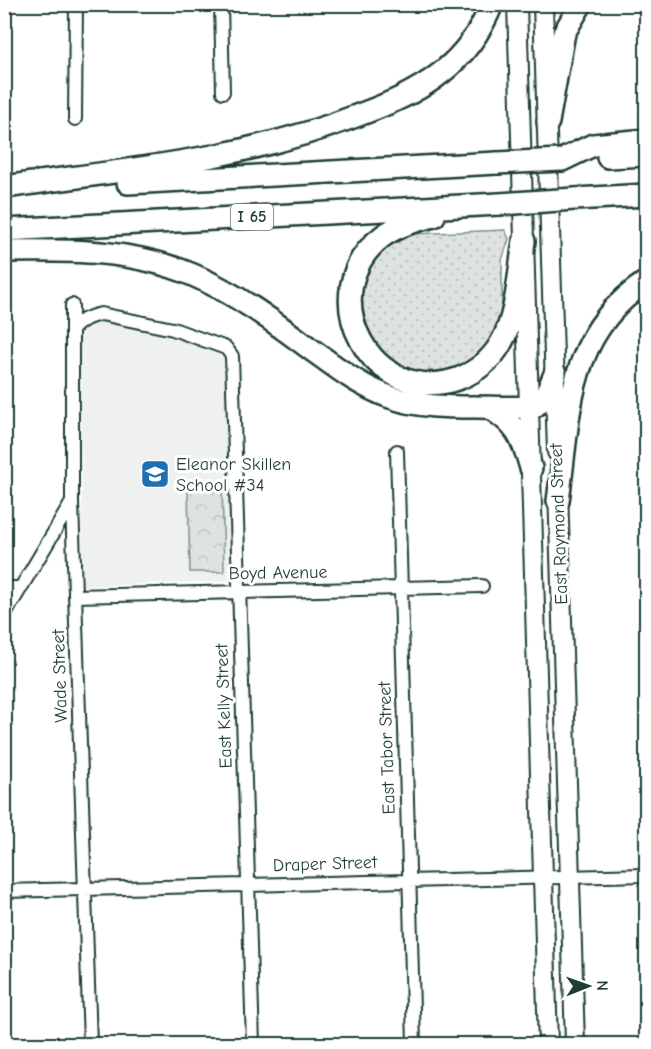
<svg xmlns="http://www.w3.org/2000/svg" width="651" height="1049" font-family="'Comic Neue',sans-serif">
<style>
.built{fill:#eef1f0}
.grass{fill:url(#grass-dots);stroke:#7e908b;stroke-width:1.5}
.park{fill:url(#park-crowns);stroke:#7e908b;stroke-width:1.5}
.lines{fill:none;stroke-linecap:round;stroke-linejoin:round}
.minor-casing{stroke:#1f3d34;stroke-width:16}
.primary-casing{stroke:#1f3d34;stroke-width:22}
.motorway-casing{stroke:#1f3d34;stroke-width:26}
.minor{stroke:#fff;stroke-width:12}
.primary{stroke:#fff;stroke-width:18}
.motorway{stroke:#fff;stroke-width:21}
.motorway-bridge-casing{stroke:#1f3d34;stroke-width:26;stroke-linecap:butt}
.motorway-bridge{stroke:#fff;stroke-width:21}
.labels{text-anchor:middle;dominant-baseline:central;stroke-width:6;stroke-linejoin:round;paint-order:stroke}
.shield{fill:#fff;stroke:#627771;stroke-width:1.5}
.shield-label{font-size:16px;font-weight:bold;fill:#1f3d34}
.poi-label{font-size:18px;fill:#1f3d34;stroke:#fff;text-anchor:start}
.street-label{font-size:18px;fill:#1f3d34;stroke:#fff}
</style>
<defs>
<pattern id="grass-dots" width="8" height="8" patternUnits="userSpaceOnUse" patternTransform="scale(1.5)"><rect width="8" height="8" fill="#dee3e2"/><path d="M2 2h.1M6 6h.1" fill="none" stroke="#bec4c2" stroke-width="1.8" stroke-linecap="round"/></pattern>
<pattern id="park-crowns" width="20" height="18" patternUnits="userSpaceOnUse" patternTransform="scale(1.5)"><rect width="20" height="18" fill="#dee3e2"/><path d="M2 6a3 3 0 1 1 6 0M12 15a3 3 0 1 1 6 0" fill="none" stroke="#bec4c2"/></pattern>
</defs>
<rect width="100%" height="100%" fill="#fff"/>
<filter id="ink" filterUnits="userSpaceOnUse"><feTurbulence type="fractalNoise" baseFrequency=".0167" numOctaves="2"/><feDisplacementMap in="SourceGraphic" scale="12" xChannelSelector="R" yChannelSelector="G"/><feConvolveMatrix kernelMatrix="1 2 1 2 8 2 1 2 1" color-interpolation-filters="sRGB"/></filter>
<g filter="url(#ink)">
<path class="built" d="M 105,319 L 189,337 L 210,348 L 223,358 L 227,366 L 231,581 L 83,586 L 80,332 L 86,324 L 94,320 Z"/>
<path class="grass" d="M 505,230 L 509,239 L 502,260 L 502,319 L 487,351 L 469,367 L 445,375 L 402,372 L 377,349 L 362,327 L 358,297 L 368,269 L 384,249 L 412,234 Z"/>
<path class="park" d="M 222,481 L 224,572 L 190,572 L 188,491 L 183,489 L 183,482 Z"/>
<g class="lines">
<g class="minor-casing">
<path id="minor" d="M 221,4 L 223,92
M 75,119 L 76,4
M 72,305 L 72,503 L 90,1044
M 72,330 C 81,320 88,317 101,314 L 173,329 L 226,348 L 232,356 L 253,1044
M 397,451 L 414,1044
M 4,588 L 21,588
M 75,596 L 482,586
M 4,616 L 72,502
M 4,891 L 646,875"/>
</g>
<g class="primary-casing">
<path id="primary" d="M 517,4 L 548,1044
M 543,4 L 557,452
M 558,489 L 575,1044"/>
</g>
<g class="motorway-casing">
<path id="motorway" d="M 548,122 L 564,33 L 581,4
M 608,157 L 646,155
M 562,160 L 593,145 L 646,140
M 128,183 L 497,163
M 4,187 C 123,170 243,160 356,116 C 386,105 416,93 441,73 C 464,55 481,31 492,4
M 575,199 L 646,195
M 434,216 C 417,220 398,225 383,236 C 309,292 372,411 460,378 C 477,371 492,359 501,343 C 517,316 519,272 524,241
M 4,230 L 499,204
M 4,251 C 69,250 132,249 193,275 C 237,294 274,322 312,350 C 337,368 361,387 390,397 C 418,407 446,407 476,407 C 495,407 516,409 535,406 L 546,395 L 555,374
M 488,407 C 516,424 522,436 531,468
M 558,501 C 570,415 566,334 646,282"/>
</g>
<use href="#minor" class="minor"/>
<use href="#primary" class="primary"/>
<use href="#motorway" class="motorway"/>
<g class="motorway-bridge-casing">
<path id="motorway-bridge" d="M 497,163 L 562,160
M 499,204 L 575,199"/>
</g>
<use href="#motorway-bridge" class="motorway-bridge"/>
</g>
</g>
<defs>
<g id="school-square" transform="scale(1.5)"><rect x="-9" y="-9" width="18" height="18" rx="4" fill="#1f6fb2" stroke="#fff"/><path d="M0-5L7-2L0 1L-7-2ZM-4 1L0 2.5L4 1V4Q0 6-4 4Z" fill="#fff"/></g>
</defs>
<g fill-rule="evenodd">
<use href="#school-square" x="155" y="474"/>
</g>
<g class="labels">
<rect class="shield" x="231" y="204" width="42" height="26" rx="4.5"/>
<g class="shield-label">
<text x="252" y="217">I 65</text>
</g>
<g class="poi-label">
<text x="176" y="464">Eleanor Skillen<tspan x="176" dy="21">School #34</tspan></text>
</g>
<g class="street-label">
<text transform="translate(559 524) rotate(-92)">East Raymond Street</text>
<text transform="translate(278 573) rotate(-1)">Boyd Avenue</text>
<text transform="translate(60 676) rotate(-92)">Wade Street</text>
<text transform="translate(224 706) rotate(-92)">East Kelly Street</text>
<text transform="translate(387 748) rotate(-92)">East Tabor Street</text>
<text transform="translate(325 864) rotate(-2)">Draper Street</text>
</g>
</g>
<rect width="651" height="1049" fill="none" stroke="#fff" stroke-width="24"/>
<rect x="12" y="12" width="627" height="1025" fill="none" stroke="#1f3d34" stroke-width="2" filter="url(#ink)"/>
<g transform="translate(588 986) rotate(89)" stroke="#ffffff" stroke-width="4.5" paint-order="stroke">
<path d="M0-4.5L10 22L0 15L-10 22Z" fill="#1f3d34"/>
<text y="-9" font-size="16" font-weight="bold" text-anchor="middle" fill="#1f3d34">N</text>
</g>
</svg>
